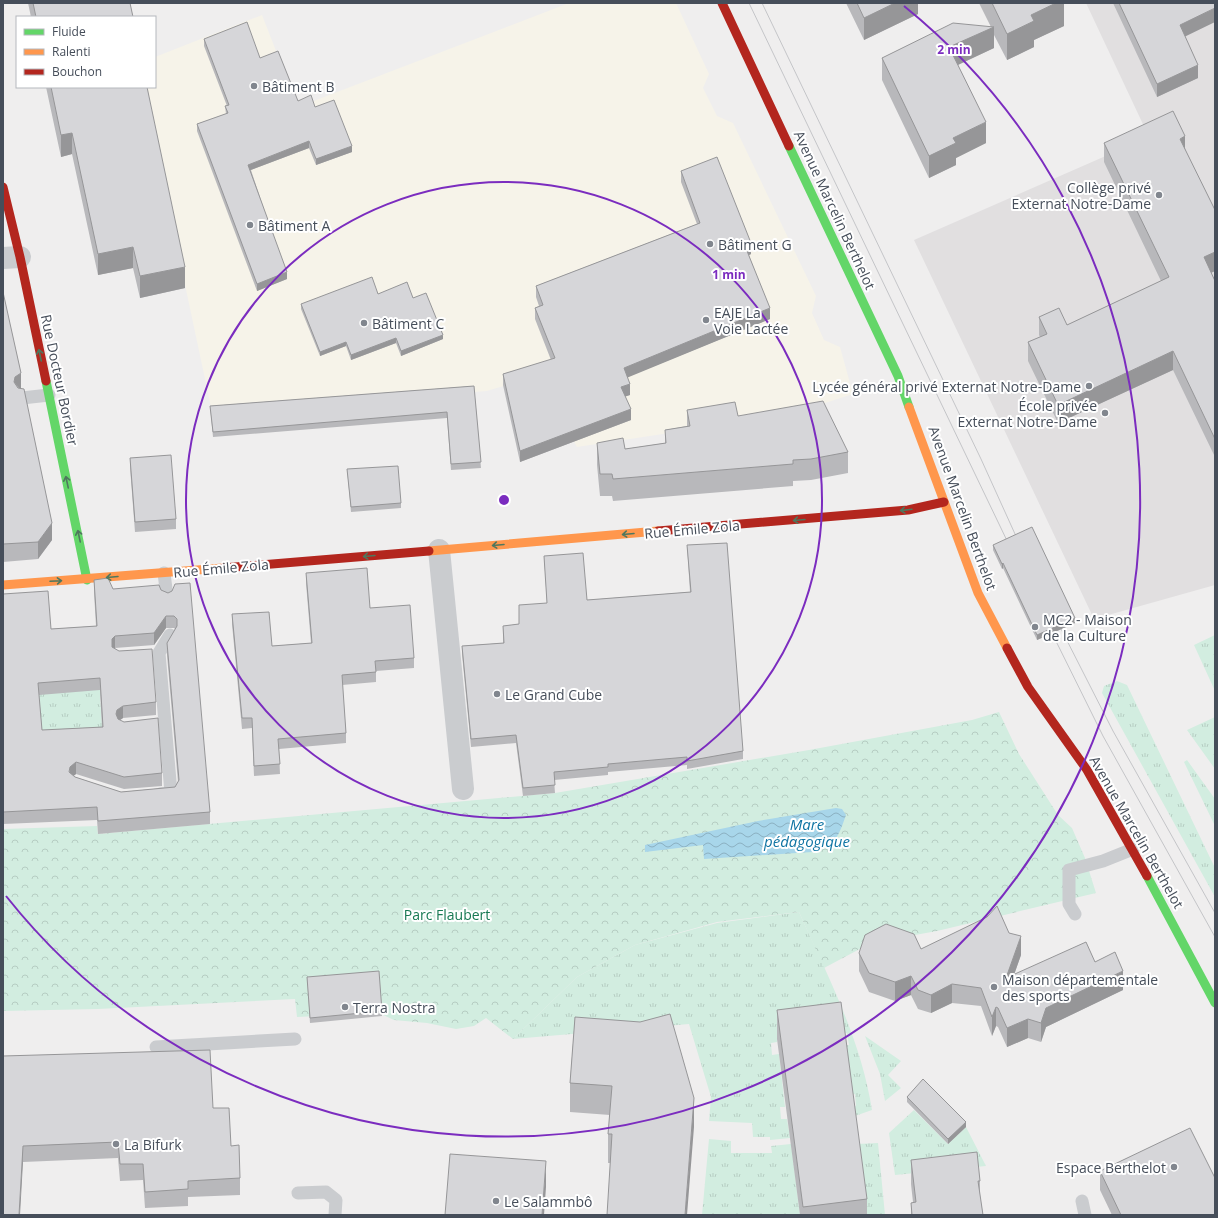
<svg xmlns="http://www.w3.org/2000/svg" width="1218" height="1218" font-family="'Open Sans',sans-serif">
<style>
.commercial{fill:#f6f3e9}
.education{fill:#e1dfe0}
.grass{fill:url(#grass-tufts)}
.forest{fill:url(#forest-crowns)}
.water{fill:url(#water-waves)}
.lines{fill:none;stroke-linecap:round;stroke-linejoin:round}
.lane{stroke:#cacccf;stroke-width:13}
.street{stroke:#cacccf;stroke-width:22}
.fast{stroke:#63d668;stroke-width:9}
.slow{stroke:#ff974d;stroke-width:9}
.jam{stroke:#b3261e;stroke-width:9}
.tram{stroke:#c4c5c8;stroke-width:1}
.wall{fill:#b8b8bb;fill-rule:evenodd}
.shaded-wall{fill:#969698}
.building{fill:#d6d6d9;stroke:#969698;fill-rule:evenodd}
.oneway{stroke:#4f775e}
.ring{fill:none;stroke:#7b2cbf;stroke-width:2}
.poi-dot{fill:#81868e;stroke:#fff;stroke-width:1.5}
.labels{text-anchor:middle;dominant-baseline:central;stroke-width:4;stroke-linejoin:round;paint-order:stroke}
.poi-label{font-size:14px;fill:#464e5a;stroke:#fff;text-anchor:start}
.street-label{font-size:14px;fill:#464e5a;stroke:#fff}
.park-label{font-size:14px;fill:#187953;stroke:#fff}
.water-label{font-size:15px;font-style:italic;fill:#0f74a3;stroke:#fff}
.centre{fill:#7b2cbf;stroke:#fff;stroke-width:2}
.ring-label{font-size:12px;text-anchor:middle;font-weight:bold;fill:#7b2cbf;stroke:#fff;stroke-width:4;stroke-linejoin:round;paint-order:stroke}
</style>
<defs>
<pattern id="grass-tufts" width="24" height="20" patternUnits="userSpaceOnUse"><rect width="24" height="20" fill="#d2ede0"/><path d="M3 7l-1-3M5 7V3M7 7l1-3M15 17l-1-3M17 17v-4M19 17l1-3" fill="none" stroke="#b6cdc2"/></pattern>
<pattern id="forest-crowns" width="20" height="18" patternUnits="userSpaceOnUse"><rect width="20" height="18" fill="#d2ede0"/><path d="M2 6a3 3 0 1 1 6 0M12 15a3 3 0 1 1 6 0" fill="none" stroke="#b6cdc2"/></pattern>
<pattern id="water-waves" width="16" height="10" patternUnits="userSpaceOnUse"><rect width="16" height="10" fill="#a8d6ea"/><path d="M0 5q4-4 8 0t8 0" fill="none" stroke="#8bb0c1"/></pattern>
</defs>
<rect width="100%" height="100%" fill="#efeeee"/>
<path class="commercial" d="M 569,3 L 676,3 L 709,74 L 703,88 L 717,116 L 733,123 L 816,296 L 812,313 L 824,340 L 840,347 L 853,394 L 822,404 L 729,424 L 577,447 L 536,376 L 487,391 L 212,412 L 143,87 L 155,87 L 155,57 L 262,15 L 298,107 Z"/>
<path class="education" d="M 1086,3 L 1215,3 L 1215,585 L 1094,619 L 914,240 L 1149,137 Z"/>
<path class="grass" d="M 1215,635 L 1215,691 L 1194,645 Z
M 1117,681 L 1127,685 L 1215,868 L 1215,897 L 1102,693 L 1104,686 Z
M 38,689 L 103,690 L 100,697 L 103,739 L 42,743 Z
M 1215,717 L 1215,769 L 1187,730 Z
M 1187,760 L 1215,799 L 1215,826 L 1184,762 Z
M 799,912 C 828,976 861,1040 872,1110 L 852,1117 L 850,1107 L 856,1106 L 855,1094 L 849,1095 L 843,1046 L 849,1045 L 847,1033 L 777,1039 L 777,1042 L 771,1043 L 772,1055 L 779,1054 L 785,1107 L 780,1107 L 781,1119 L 787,1119 L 790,1138 L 770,1140 L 770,1137 L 753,1137 L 752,1123 L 709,1121 L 711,1097 L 689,1024 L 513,1039 L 577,977 L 635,945 L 717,923 Z
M 865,1036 L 901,1061 L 888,1075 L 901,1088 L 885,1101 L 880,1074 Z
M 914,1110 L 948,1144 L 966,1127 L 986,1166 L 895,1175 L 889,1133 Z
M 709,1139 L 731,1141 L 731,1153 L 772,1153 L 771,1146 L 791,1144 L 800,1215 L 702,1215 Z
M 878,1143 L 885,1215 L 865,1215 L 857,1144 Z"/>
<path class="forest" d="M 999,712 L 1019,754 L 1058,815 L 1072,828 L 1085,858 L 1096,893 L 937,931 L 871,943 L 824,968 L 799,912 L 717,922 L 635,945 L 577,977 L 513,1039 L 486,1018 L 474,1026 L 456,1029 L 427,1023 L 394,1020 L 379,1013 L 297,1017 L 295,999 L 98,1009 L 3,1011 L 3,829 L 97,826 L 98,834 L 555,793 L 809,750 L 972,720 Z"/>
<path class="water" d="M 836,808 L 842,809 L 846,815 C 838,838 836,844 812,852 L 704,859 L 703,845 L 645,852 L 645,845 L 758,821 Z"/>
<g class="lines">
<path class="lane" d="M 22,398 L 49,395
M 164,573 L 167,597
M 160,794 L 171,793 L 159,653 L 170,635
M 1075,914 L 1069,904 L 1069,870 L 1103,861 L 1133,849
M 156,1047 L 295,1039
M 298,1193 L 326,1192 L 336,1200 L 335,1215
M 1082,1201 L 1085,1215"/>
<path class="street" d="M 3,258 L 20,257
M 439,550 L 463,789"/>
<path class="fast" d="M 789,146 L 898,376 L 909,407
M 46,381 L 87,580
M 1147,876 L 1215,1003"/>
<path class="slow" d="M 909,407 L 978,593 L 1007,648
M 429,551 L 658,531
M 3,585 L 223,568"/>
<path class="jam" d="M 722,3 L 789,146
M 3,187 L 20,257 L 46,381
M 658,531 L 908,510 L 944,502
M 223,568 L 429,551
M 1007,648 L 1028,687 L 1087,770 L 1147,876"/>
<path class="tram" d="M 749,3 L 1011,549
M 762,3 L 981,459 L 1020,545
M 1056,619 L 1113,731 L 1215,913
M 1047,623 L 1103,736 L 1215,937"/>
</g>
<path class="wall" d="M 28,3 L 130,3 L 133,17 L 31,17 Z
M 846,3 L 918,3 L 918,14 L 864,40 Z
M 979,3 L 1064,3 L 1064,26 L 1034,40 L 1034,47 L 1007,60 L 994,35 L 994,48 L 958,65 L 986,143 L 956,158 L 956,165 L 929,178 L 882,80 L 882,58 L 991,27 Z
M 1113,3 L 1215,3 L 1185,36 L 1198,78 L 1157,97 Z
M 204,39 L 260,58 L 298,101 L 315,107 L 352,152 L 316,165 L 309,148 L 251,170 L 287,279 L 257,291 L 197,131 L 197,124 L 226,114 L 225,106 L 227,106 L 204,46 Z
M 46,87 L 147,87 L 185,288 L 140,298 L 133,268 L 98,275 L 72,154 L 61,157 Z
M 1104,143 L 1185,148 L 1215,271 L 1211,273 L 1215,281 L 1215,457 L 1173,370 L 1058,423 L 1028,361 L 1028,342 L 1040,337 L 1039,335 L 1039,317 L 1067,325 L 1161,281 L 1104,162 Z
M 681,171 L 751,254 L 749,255 L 770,319 L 627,377 L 630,395 L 625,396 L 631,420 L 520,462 L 503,385 L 503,374 L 551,360 L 535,319 L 535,308 L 539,306 L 536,297 L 536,286 L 697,224 L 681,182 Z
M 3,292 L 21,388 L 52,540 L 38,559 L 3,562 Z
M 378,294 L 413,298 L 443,339 L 401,356 L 396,343 L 351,360 L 346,346 L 320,356 L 301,309 L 301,304 Z
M 474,386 L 481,468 L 451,470 L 447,418 L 213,437 L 210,406 Z
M 687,410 L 738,416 L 848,452 L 848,473 L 811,480 L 793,481 L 793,486 L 613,501 L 612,496 L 600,496 L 597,465 L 597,443 L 625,449 L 665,443 L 665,430 L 687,426 Z
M 130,458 L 176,519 L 176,529 L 135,532 L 130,467 Z
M 347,469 L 401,503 L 401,508 L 351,512 Z
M 687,545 L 743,751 L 743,759 L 687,769 L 687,765 L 608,772 L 608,775 L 554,780 L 555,793 L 523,796 L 516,743 L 471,747 L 462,654 L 462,646 L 503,643 L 503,626 L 519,624 L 547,603 L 544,556 L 587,600 L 690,592 Z
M 993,545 L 1075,623 L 1037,640 L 1003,568 L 1002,569 L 993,550 Z
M 306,573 L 370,608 L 414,658 L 414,668 L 376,671 L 376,682 L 342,685 L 346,733 L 346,743 L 279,749 L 280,774 L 254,776 L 252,728 L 242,729 L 232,624 L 232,614 L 272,646 L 311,643 L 306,583 Z
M 94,580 L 113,589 L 161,590 L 168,593 L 172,591 L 210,812 L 210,824 L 98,834 L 97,820 L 3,824 L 3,594 L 51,629 L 96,626 L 94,592 ZM 166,628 L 174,628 L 175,629 L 167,643 L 167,655 L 178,782 L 175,787 L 121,792 L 75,777 L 73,776 L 76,774 L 124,789 L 162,786 L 162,773 L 120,720 L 123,718 L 156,715 L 156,702 L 115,648 L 154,645 ZM 100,690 L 102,727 L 42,730 L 39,695 Z
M 1009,933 L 1021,955 L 1014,975 L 1123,990 L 1046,1027 L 1041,1042 L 1028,1038 L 1007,1047 L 998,1027 L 996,1026 L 992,1036 L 981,1006 L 952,1003 L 931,1013 L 918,1009 L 911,995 L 895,1001 L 869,992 L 859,971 L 859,953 L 921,949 Z
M 307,977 L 382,1011 L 382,1016 L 310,1023 Z
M 777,1010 L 867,1199 L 867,1215 L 800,1215 L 777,1039 Z
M 575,1017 L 694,1127 L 610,1163 L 608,1163 L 608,1134 L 610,1115 L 570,1112 L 570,1083 Z
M 3,1056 L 213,1108 L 231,1146 L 240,1178 L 240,1195 L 188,1197 L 188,1206 L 145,1208 L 143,1180 L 120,1181 L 118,1158 L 23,1162 Z
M 907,1097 L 966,1127 L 948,1144 L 907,1102 Z
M 911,1160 L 980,1181 L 980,1199 L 983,1215 L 911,1215 L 911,1203 L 913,1202 L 911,1184 Z
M 1100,1171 L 1215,1215 L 1112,1215 L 1100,1190 Z"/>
<path class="shaded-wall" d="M 895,3 L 918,3 L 918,14 L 864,40 L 864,18 Z
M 1056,3 L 1064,3 L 1064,26 L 1034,40 L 1034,47 L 1007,60 L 1007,34 L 1031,15 Z
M 1215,8 L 1215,22 L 1180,39 L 1180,25 Z
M 994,27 L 994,48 L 949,69 L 949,47 Z
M 1198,65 L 1198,78 L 1157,97 L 1157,84 Z
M 986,122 L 986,143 L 956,158 L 956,165 L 929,178 L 929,156 L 953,138 Z
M 72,133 L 72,154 L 61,157 L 61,135 Z
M 1185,136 L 1185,155 L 1180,139 Z
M 309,141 L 309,148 L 248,171 L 248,165 Z
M 352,146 L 352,152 L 316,165 L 316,159 Z
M 751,243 L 751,254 L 745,257 L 745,246 Z
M 133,247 L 133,268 L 98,275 L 98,254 Z
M 1215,252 L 1215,271 L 1204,276 L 1204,257 Z
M 185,267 L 185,288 L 140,298 L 140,276 Z
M 287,272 L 287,279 L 257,291 L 257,284 Z
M 770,308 L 770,319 L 624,379 L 624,368 Z
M 443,335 L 443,339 L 401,356 L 401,351 Z
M 396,338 L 396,343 L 351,360 L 351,355 Z
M 346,342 L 346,346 L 320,356 L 320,352 Z
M 1173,351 L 1173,370 L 1058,423 L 1058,405 Z
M 21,373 L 21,390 L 14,382 L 15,377 Z
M 630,384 L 630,395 L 621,398 L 621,387 Z
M 631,409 L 631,420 L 520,462 L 520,451 Z
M 52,523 L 52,540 L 38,559 L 38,542 Z
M 1003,563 L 1003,568 L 1002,569 L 1002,564 Z
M 166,616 L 166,628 L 154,645 L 154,633 Z
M 1075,618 L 1075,623 L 1037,640 L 1037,635 Z
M 115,636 L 115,648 L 112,652 L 112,639 Z
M 123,706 L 123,718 L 117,722 L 116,714 L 117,710 Z
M 76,762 L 76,774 L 70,779 L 70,767 Z
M 1021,936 L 1021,955 L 1006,997 L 1006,978 Z
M 1123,971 L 1123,990 L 1046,1027 L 1041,1042 L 1041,1023 L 1046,1008 Z
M 911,976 L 911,995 L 895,1001 L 895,982 Z
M 952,984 L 952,1003 L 931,1013 L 931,995 Z
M 996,1007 L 996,1026 L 992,1036 L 992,1017 Z
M 1028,1019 L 1028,1038 L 1007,1047 L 1007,1028 Z
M 694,1098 L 694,1127 L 687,1215 L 685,1215 Z
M 966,1122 L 966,1127 L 948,1144 L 948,1139 Z
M 23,1146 L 23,1162 L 20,1215 L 19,1215 Z
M 546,1161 L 546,1187 L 544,1215 L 542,1215 Z"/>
<path class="building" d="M 33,3 L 130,3 L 133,17 L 36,17 Z
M 857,3 L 895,3 L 864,18 Z
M 992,3 L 1056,3 L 1031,15 L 1034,21 L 1007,34 Z
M 1119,3 L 1215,3 L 1215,8 L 1180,25 L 1198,65 L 1157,84 Z
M 247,22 L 260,58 L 278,51 L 298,101 L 311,95 L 315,107 L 334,100 L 352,146 L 316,159 L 309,141 L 248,165 L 287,272 L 257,284 L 197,124 L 228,113 L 225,106 L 229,105 L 204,39 Z
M 953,23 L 994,27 L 949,47 L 986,122 L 953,138 L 956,143 L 929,156 L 882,58 Z
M 51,87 L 147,87 L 185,267 L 140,276 L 133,247 L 98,254 L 72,133 L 61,135 Z
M 1173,111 L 1185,136 L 1180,139 L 1215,210 L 1215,252 L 1204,257 L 1215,281 L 1215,439 L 1173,351 L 1058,405 L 1028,342 L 1047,334 L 1039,317 L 1059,308 L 1067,325 L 1169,277 L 1104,143 Z
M 717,157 L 751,243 L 745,246 L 770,308 L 624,368 L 630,384 L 621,387 L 631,409 L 520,451 L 503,374 L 555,358 L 535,308 L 543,305 L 536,286 L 700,223 L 681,171 Z
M 372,277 L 378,294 L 407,282 L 413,298 L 426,293 L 443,335 L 401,351 L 396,338 L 351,355 L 346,342 L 320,352 L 301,304 Z
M 3,292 L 21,373 L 15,377 L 14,382 L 18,388 L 24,389 L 52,523 L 38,542 L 3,544 Z
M 474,386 L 481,462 L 451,464 L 447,412 L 213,432 L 210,406 Z
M 823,401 L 848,452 L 811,459 L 793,460 L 793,464 L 613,479 L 612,474 L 600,474 L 597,443 L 623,438 L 625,449 L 666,443 L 665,430 L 690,426 L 687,410 L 735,402 L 738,416 Z
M 171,455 L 176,519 L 135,522 L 130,458 Z
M 398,466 L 401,503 L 351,507 L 347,469 Z
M 1032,527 L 1075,618 L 1037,635 L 1003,563 L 1002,564 L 993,545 Z
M 727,543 L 743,751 L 687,761 L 687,757 L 608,764 L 608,767 L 554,772 L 555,785 L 523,788 L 516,735 L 471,739 L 462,646 L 504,643 L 503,626 L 519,624 L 519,605 L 547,603 L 544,556 L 583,553 L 587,600 L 691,592 L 687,545 Z
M 367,568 L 370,608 L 410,605 L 414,658 L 375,661 L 376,672 L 342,675 L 346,733 L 278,739 L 280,764 L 254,766 L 252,718 L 242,718 L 232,614 L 269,612 L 272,646 L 312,643 L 306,573 Z
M 108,578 L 113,589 L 159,585 L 161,590 L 168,593 L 172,591 L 175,584 L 190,583 L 210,812 L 98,821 L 97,807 L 3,812 L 3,594 L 48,591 L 51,629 L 97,626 L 94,580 ZM 166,616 L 174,616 L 177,619 L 177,626 L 167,643 L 179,780 L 175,787 L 121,792 L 75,777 L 69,772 L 70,767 L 76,762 L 124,777 L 162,773 L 158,718 L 124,722 L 118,719 L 116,714 L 117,710 L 123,706 L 156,702 L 152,649 L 119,651 L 112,647 L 112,639 L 115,636 L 154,633 ZM 100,678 L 103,727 L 42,730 L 38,683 Z
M 997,906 L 1009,933 L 1021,936 L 1006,978 L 1086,942 L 1095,962 L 1115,952 L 1123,971 L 1046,1008 L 1041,1023 L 1028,1019 L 1007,1028 L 998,1008 L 996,1007 L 992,1017 L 981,988 L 952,984 L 931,995 L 918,990 L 911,976 L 895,982 L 869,973 L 859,953 L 865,935 L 886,924 L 914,934 L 921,949 L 987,917 Z
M 379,971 L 382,1011 L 310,1018 L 307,977 Z
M 841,1002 L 867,1199 L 803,1207 L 777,1010 Z
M 670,1014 L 694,1098 L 685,1215 L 607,1215 L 612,1134 L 608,1134 L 612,1086 L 570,1083 L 575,1017 L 640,1022 Z
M 210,1050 L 213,1108 L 229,1108 L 231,1146 L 239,1145 L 240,1178 L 188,1181 L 188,1189 L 145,1192 L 143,1164 L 120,1164 L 118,1142 L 23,1146 L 19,1215 L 3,1215 L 3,1056 Z
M 923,1079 L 966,1122 L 948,1139 L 907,1097 Z
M 1190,1128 L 1215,1178 L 1215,1215 L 1121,1215 L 1100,1171 Z
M 977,1152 L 980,1181 L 978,1181 L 983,1215 L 912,1215 L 911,1203 L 916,1202 L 911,1160 Z
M 450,1154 L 546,1161 L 542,1215 L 445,1215 Z"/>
<defs><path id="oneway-shaft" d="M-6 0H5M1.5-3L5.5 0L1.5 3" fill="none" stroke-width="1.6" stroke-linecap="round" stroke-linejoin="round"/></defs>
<g class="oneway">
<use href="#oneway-shaft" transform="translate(40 355) rotate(-102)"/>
<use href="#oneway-shaft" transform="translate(67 482) rotate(-102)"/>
<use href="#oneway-shaft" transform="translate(906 510) rotate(173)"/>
<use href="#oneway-shaft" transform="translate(799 520) rotate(175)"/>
<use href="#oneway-shaft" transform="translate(628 534) rotate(175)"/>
<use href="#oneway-shaft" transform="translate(79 536) rotate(-102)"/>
<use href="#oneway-shaft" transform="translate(498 545) rotate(175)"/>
<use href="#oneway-shaft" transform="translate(369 556) rotate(175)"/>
<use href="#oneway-shaft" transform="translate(112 577) rotate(175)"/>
<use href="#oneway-shaft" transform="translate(56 581) rotate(-3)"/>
</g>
<g class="ring">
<circle cx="504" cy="500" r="318"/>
<path d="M904 6A636 636 0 1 1 6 896"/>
</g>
<g class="poi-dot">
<circle cx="254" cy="86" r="4"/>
<circle cx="1159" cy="195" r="4"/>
<circle cx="250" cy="225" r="4"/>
<circle cx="710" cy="244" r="4"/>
<circle cx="706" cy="320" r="4"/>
<circle cx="364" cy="323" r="4"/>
<circle cx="1089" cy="386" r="4"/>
<circle cx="1105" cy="413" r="4"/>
<circle cx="1035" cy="627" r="4"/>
<circle cx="497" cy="694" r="4"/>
<circle cx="994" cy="987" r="4"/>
<circle cx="345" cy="1007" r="4"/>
<circle cx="116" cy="1144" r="4"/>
<circle cx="1174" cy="1167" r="4"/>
<circle cx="496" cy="1201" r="4"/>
</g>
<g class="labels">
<g class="poi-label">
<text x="262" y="86">Bâtiment B</text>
<text x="1151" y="187" text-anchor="end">Collège privé<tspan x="1151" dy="16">Externat Notre-Dame</tspan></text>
<text x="258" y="225">Bâtiment A</text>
<text x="718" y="244">Bâtiment G</text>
<text x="714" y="312">EAJE La<tspan x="714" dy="16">Voie Lactée</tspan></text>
<text x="372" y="323">Bâtiment C</text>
<text x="1081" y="386" text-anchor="end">Lycée général privé Externat Notre-Dame</text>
<text x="1097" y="405" text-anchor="end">École privée<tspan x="1097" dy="16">Externat Notre-Dame</tspan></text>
<text x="1043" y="619">MC2 - Maison<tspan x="1043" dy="16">de la Culture</tspan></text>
<text x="505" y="694">Le Grand Cube</text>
<text x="1002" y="979">Maison départementale<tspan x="1002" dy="16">des sports</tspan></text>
<text x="353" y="1007">Terra Nostra</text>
<text x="124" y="1144">La Bifurk</text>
<text x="1166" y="1167" text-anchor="end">Espace Berthelot</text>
<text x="504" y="1201">Le Salammbô</text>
</g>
<g class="street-label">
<text transform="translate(835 210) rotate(65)">Avenue Marcelin Berthelot</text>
<text transform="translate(60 380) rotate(78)">Rue Docteur Bordier</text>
<text transform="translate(963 508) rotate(70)">Avenue Marcelin Berthelot</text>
<text transform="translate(692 529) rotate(-5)">Rue Émile Zola</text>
<text transform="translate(221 568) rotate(-5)">Rue Émile Zola</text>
<text transform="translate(1137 832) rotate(60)">Avenue Marcelin Berthelot</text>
</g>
<g class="park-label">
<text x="447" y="914">Parc Flaubert</text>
</g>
<g class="water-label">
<text x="807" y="824">Mare<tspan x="807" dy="17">pédagogique</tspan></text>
</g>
</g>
<circle cx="504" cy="500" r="6" class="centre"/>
<g class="ring-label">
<text x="954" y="54">2 min</text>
<text x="729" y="279">1 min</text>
</g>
<rect width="1218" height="1218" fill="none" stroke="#464e5a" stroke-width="8"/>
<rect x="16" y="16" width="140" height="72" fill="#ffffff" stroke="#b5b8bd"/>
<rect x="24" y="29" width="20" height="6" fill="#63d668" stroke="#b5b8bd"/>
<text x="52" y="36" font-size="12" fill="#464e5a">Fluide</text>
<rect x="24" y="49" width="20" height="6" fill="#ff974d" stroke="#b5b8bd"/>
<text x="52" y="56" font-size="12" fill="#464e5a">Ralenti</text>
<rect x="24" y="69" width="20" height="6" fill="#b3261e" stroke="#b5b8bd"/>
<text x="52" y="76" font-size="12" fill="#464e5a">Bouchon</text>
</svg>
